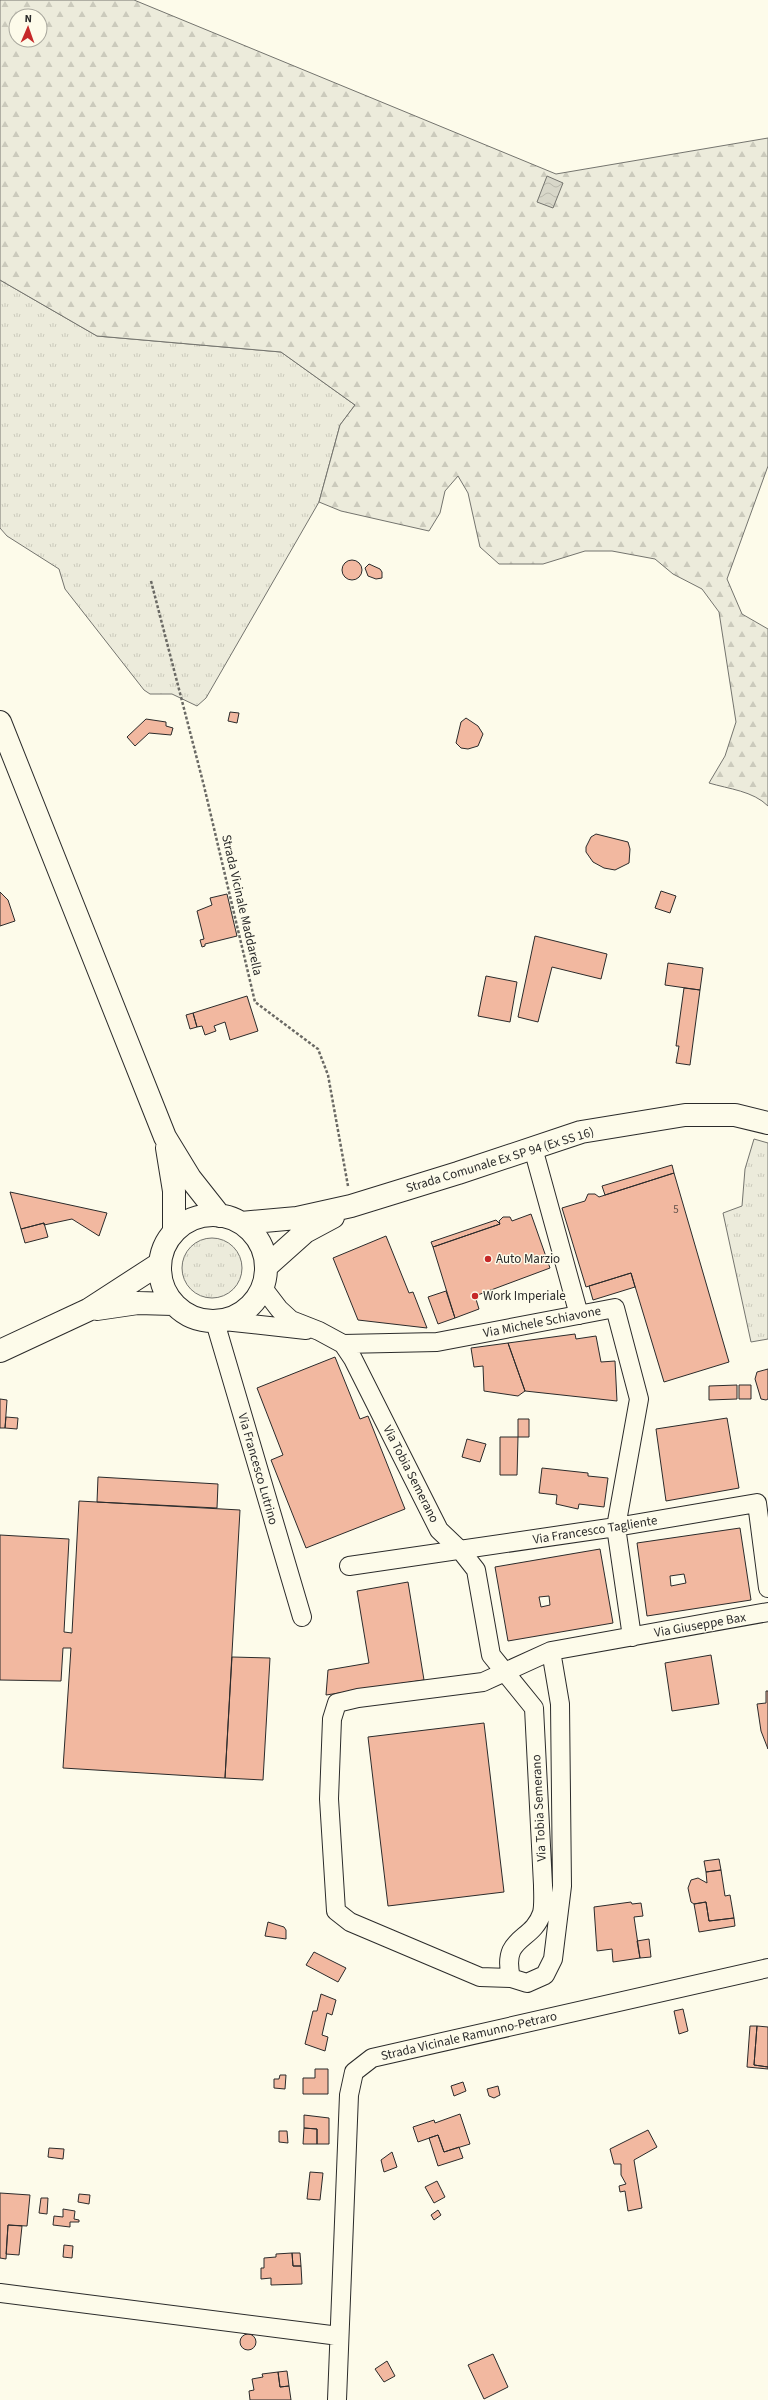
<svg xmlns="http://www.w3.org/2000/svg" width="768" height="2400" font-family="'Source Sans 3',sans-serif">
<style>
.grass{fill:url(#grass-tufts);stroke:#74746e}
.forest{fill:url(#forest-firs);stroke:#74746e;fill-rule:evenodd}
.water{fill:url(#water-waves);stroke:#74746e}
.building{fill:#f2b8a0;stroke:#2b2b2b;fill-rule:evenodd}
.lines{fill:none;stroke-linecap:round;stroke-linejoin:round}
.street-casing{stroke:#2b2b2b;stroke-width:20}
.secondary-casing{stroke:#2b2b2b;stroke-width:24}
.path{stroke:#6a6964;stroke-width:2.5;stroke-dasharray:3 2;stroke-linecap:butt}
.street{stroke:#fdfbea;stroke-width:18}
.secondary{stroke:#fdfbea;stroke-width:22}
.poi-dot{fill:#c62828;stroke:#fdfbea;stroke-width:1.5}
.labels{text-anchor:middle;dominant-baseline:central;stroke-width:3;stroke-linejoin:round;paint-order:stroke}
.number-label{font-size:11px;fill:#5d4e48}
.street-label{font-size:13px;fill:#2b2b2b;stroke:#fdfbea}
.poi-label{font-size:13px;fill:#2b2b2b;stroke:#fdfbea;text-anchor:start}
</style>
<defs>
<pattern id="grass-tufts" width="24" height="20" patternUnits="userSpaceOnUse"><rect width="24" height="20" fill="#ecebdb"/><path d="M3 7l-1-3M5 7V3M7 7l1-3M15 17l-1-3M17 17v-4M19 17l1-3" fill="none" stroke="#cbcabc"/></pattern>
<pattern id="forest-firs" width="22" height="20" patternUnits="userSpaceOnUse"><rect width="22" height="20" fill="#ecebdb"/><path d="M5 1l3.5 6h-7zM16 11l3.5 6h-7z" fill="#cbcabc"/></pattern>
<pattern id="water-waves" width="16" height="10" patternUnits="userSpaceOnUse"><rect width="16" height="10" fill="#d8d7c9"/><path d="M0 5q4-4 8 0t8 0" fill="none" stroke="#bab9ad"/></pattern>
</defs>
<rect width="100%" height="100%" fill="#fdfbea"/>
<path class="grass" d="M 0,280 L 97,336 L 281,352 L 355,405 L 340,425 L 319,502 L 206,698 L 197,706 L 172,694 L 150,694 L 144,690 L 65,589 L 59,569 L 7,536 L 0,528 Z
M 754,1139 L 768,1143 L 768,1339 L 751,1342 L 723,1213 L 742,1206 L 745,1169 Z
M182 1268a30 30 0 1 1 60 0a30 30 0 1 1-60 0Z"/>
<path class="forest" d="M 0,0 L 134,0 L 556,174 L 768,138 L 768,466 L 727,579 L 742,614 L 768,629 L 768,806 C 753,791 729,789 709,783 L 725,756 L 736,722 L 719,612 L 702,589 L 673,574 L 655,559 L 612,551 L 585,551 L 543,564 L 499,564 L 480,547 L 468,493 L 458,476 L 445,491 L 440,513 L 429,531 L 341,511 L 319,502 L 340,425 L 355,405 L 281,352 L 97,336 L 0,280 ZM 16,16 L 40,16 L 40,40 L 16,40 Z"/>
<path class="water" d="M 547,176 L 563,183 L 553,208 L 537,202 Z"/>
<path class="building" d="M342 570a10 10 0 1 1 20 0a10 10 0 1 1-20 0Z
M 369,564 L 380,569 L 382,572 L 382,578 L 376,579 L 368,576 L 365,568 Z
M 230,712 L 239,713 L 237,723 L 228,721 Z
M 466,718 L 478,726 L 483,734 L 478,746 L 468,749 L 461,748 L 456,743 L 461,722 Z
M 146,719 L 166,722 L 166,726 L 173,728 L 171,735 L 149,733 L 135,746 L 127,737 Z
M 596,834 L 628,842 L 630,849 L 629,863 L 615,870 L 604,868 L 593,862 L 586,852 L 586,847 L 591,837 Z
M 661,891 L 676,896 L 670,913 L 655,908 Z
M 0,892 L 8,900 L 15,921 L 0,926 Z
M 227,894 L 237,936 L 205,944 L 205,946 L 202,947 L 200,940 L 204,939 L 197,911 L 212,905 L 210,898 Z
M 535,936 L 607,954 L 601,979 L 552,967 L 538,1022 L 518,1017 Z
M 668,963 L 703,968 L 700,990 L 665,985 Z
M 486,976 L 517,982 L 510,1022 L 478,1016 Z
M 684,988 L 700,990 L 690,1065 L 676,1063 L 679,1046 L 676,1046 Z
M 247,996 L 258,1031 L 230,1040 L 225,1022 L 214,1026 L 216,1031 L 205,1035 L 202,1026 L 197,1027 L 193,1013 Z
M 193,1013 L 197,1027 L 190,1029 L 186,1015 Z
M 672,1165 L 674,1173 L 605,1195 L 602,1186 Z
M 674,1173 L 729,1362 L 664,1382 L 631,1273 L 586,1287 L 562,1208 L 585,1201 L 588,1194 L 595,1194 L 599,1197 Z
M 10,1192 L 107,1213 L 99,1236 L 72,1219 L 44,1225 L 44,1223 L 21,1229 Z
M 531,1214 L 550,1268 L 475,1296 L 479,1309 L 455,1318 L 433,1247 L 500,1224 L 499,1221 L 503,1217 L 510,1217 L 512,1221 Z
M 496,1220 L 500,1224 L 433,1247 L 431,1242 Z
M 44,1223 L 48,1237 L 25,1243 L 21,1229 Z
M 386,1236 L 409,1293 L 413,1292 L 427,1328 L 358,1320 L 333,1258 Z
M 631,1273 L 635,1287 L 593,1300 L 589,1286 Z
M 446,1291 L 455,1318 L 438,1324 L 428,1297 Z
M 575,1334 L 576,1339 L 596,1336 L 601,1362 L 615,1361 L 617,1401 L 525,1391 L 508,1343 Z
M 508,1343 L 525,1391 L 518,1396 L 484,1391 L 483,1366 L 474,1367 L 471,1348 Z
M 335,1357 L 360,1419 L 368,1416 L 405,1509 L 306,1548 L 271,1460 L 283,1455 L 257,1388 Z
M 768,1369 L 768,1399 L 766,1400 L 761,1399 L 755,1379 L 757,1372 Z
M 737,1385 L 737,1399 L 709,1400 L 709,1386 Z
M 739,1385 L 751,1385 L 751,1399 L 739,1399 Z
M 0,1399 L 7,1400 L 5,1428 L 0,1428 Z
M 6,1417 L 18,1418 L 17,1429 L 5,1428 Z
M 727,1418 L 739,1488 L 666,1501 L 656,1429 Z
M 518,1419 L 529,1419 L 529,1437 L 518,1437 Z
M 500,1437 L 518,1437 L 517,1475 L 500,1475 Z
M 467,1439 L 486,1444 L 480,1462 L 462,1457 Z
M 542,1468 L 588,1473 L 588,1476 L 608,1478 L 604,1507 L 579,1504 L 578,1509 L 556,1504 L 557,1495 L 539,1493 Z
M 98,1477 L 218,1484 L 217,1508 L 97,1502 Z
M 79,1501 L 240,1510 L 225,1778 L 63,1768 L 71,1648 L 63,1648 L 61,1681 L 0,1680 L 0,1535 L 69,1539 L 64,1632 L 72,1633 Z
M 740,1528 L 751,1600 L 647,1616 L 637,1543 ZM 684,1574 L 686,1583 L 671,1586 L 670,1576 Z
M 600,1549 L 613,1623 L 508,1641 L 495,1567 ZM 549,1596 L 550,1605 L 541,1607 L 539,1597 Z
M 408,1582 L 424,1680 L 326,1695 L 328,1670 L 369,1663 L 357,1591 Z
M 711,1655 L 719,1704 L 672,1711 L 665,1663 Z
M 232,1657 L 270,1658 L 263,1780 L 225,1778 Z
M 766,1691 L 768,1691 L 768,1749 L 761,1731 L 757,1704 L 766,1703 Z
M 484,1723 L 504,1892 L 388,1906 L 368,1737 Z
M 719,1859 L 721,1870 L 706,1872 L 704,1861 Z
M 721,1870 L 725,1896 L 730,1895 L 734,1918 L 709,1921 L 706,1902 L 694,1904 L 691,1902 L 688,1888 L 691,1880 L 698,1878 L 707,1883 L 706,1872 Z
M 631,1902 L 632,1904 L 641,1903 L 643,1916 L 634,1917 L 640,1958 L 613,1962 L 612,1949 L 597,1951 L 594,1907 Z
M 706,1902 L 709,1921 L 734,1918 L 735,1926 L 699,1932 L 694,1904 Z
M 268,1922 L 284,1927 L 286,1930 L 286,1939 L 265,1936 Z
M 649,1939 L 651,1957 L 640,1958 L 637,1941 Z
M 314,1952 L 346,1968 L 338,1982 L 306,1965 Z
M 321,1994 L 336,2000 L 332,2015 L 327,2013 L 322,2035 L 328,2037 L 325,2051 L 305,2044 L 313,2011 L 317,2011 Z
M 683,2009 L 688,2031 L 679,2034 L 674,2011 Z
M 750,2026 L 757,2026 L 754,2065 L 768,2067 L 768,2069 L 747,2067 Z
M 757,2026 L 768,2027 L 768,2067 L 754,2065 Z
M 315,2069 L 328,2069 L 328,2094 L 303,2094 L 303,2078 L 315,2078 Z
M 280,2075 L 286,2075 L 285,2089 L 274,2088 L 274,2079 L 279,2079 Z
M 463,2082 L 466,2091 L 454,2096 L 451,2086 Z
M 498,2086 L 500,2095 L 494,2098 L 489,2096 L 487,2089 Z
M 460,2114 L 470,2144 L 444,2152 L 438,2135 L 418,2142 L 413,2127 L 434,2120 L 435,2123 Z
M 304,2115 L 329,2118 L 329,2144 L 317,2144 L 317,2129 L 304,2128 Z
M 304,2128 L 317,2129 L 317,2144 L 303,2144 Z
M 648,2130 L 657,2147 L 634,2160 L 642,2208 L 628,2211 L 625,2191 L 620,2192 L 619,2186 L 626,2184 L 621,2175 L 621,2164 L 614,2164 L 610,2149 Z
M 279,2131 L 287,2131 L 288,2143 L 279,2142 Z
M 438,2135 L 444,2152 L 459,2147 L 463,2158 L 438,2166 L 429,2138 Z
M 49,2148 L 64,2149 L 63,2159 L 48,2157 Z
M 392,2152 L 397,2167 L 384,2172 L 381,2160 Z
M 310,2172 L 323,2173 L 320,2200 L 307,2199 Z
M 437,2181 L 445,2197 L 434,2203 L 425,2187 Z
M 0,2193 L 30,2195 L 27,2226 L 8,2225 L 6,2259 L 0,2258 Z
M 79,2194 L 90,2195 L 89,2204 L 78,2202 Z
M 41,2198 L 48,2198 L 47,2214 L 39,2213 Z
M 63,2209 L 75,2211 L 74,2219 L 79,2220 L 79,2222 L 70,2222 L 70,2227 L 53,2225 L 54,2216 L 63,2217 Z
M 438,2210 L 441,2215 L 434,2220 L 431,2215 Z
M 8,2225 L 22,2226 L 19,2255 L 6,2254 Z
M 64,2245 L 73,2246 L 72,2258 L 63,2257 Z
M 292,2253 L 293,2266 L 301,2266 L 302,2284 L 271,2285 L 271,2278 L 261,2279 L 261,2268 L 264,2268 L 264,2258 L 276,2257 L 276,2254 Z
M 292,2253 L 300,2253 L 301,2266 L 293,2266 Z
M240 2342a8 8 0 1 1 16 0a8 8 0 1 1-16 0Z
M 493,2354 L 508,2387 L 484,2399 L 468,2365 Z
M 387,2361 L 395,2376 L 384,2382 L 375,2369 Z
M 287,2371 L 289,2386 L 280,2387 L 278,2372 Z
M 278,2372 L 280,2387 L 289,2386 L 291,2400 L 250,2400 L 249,2391 L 254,2390 L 252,2379 L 263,2377 L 262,2374 Z"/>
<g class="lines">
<g class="street-casing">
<path id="street" d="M 533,1148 L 579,1315
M 263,1288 L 279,1309 L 291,1320 L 319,1331 L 343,1344 L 353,1359 L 439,1530 L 461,1551 L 476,1570 L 491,1655 L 534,1708 L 543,1885 C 543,1893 544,1905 542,1913 C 532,1943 501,1935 511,1978 L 527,1983 L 545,1975 L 553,1959 L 562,1886 L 560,1704 L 551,1651
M 224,1321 L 306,1330
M 215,1322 L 302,1617
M 343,1344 L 437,1342 L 615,1308 L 639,1399 L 616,1527 L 632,1637
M 349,1566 L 616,1527 L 757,1503 L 768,1588
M 511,1978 L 480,1977 L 350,1922 L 336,1911 L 329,1799 L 332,1719 L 337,1703 L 358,1698 L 483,1682 L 551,1651 L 768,1612
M 0,2293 L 339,2336
M 337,2400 L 349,2095 L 354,2072 L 372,2058 L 768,1968"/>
</g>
<g class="secondary-casing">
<path id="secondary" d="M 0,722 L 165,1137 L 190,1178 L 220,1216
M 167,1148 L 174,1191 L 174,1232
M160 1268a53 53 0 1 1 106 0a53 53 0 1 1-106 0Z
M 241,1223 L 297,1218 L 351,1206 L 458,1173 L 581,1132 L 685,1115 L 735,1115 L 768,1123
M 267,1266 L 305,1232 L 333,1217
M 97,1309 L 138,1303 L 173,1304
M 0,1351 L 88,1310 L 159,1264"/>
</g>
<path class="path" d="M 151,581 L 204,786 L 255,1002 L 318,1049 L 328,1075 L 348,1186"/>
<use href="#street" class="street"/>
<use href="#secondary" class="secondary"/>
</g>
<g class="poi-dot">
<circle cx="488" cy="1259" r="4"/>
<circle cx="475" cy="1296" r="4"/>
</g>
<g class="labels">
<g class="number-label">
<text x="676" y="1209">5</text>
</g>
<g class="street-label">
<text transform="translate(242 905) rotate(77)">Strada Vicinale Maddarella</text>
<text transform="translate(500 1160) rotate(-17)">Strada Comunale Ex SP 94 (Ex SS 16)</text>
<text transform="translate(542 1322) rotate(-11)">Via Michele Schiavone</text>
<text transform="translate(258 1469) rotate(74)">Via Francesco Lutrino</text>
<text transform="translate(411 1474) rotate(63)">Via Tobia Semerano</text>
<text transform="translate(595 1530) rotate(-9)">Via Francesco Tagliente</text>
<text transform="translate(700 1625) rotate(-10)">Via Giuseppe Bax</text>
<text transform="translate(539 1808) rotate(-93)">Via Tobia Semerano</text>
<text transform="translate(469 2036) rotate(-13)">Strada Vicinale Ramunno-Petraro</text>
</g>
<g class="poi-label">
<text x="496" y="1259">Auto Marzio</text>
<text x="483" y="1296">Work Imperiale</text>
</g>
</g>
<g transform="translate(28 28) rotate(2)"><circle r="19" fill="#fdfbea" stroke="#a9a89e"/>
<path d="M0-3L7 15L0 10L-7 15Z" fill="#c62828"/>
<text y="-6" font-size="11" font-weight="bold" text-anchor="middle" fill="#2b2b2b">N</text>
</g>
</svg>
